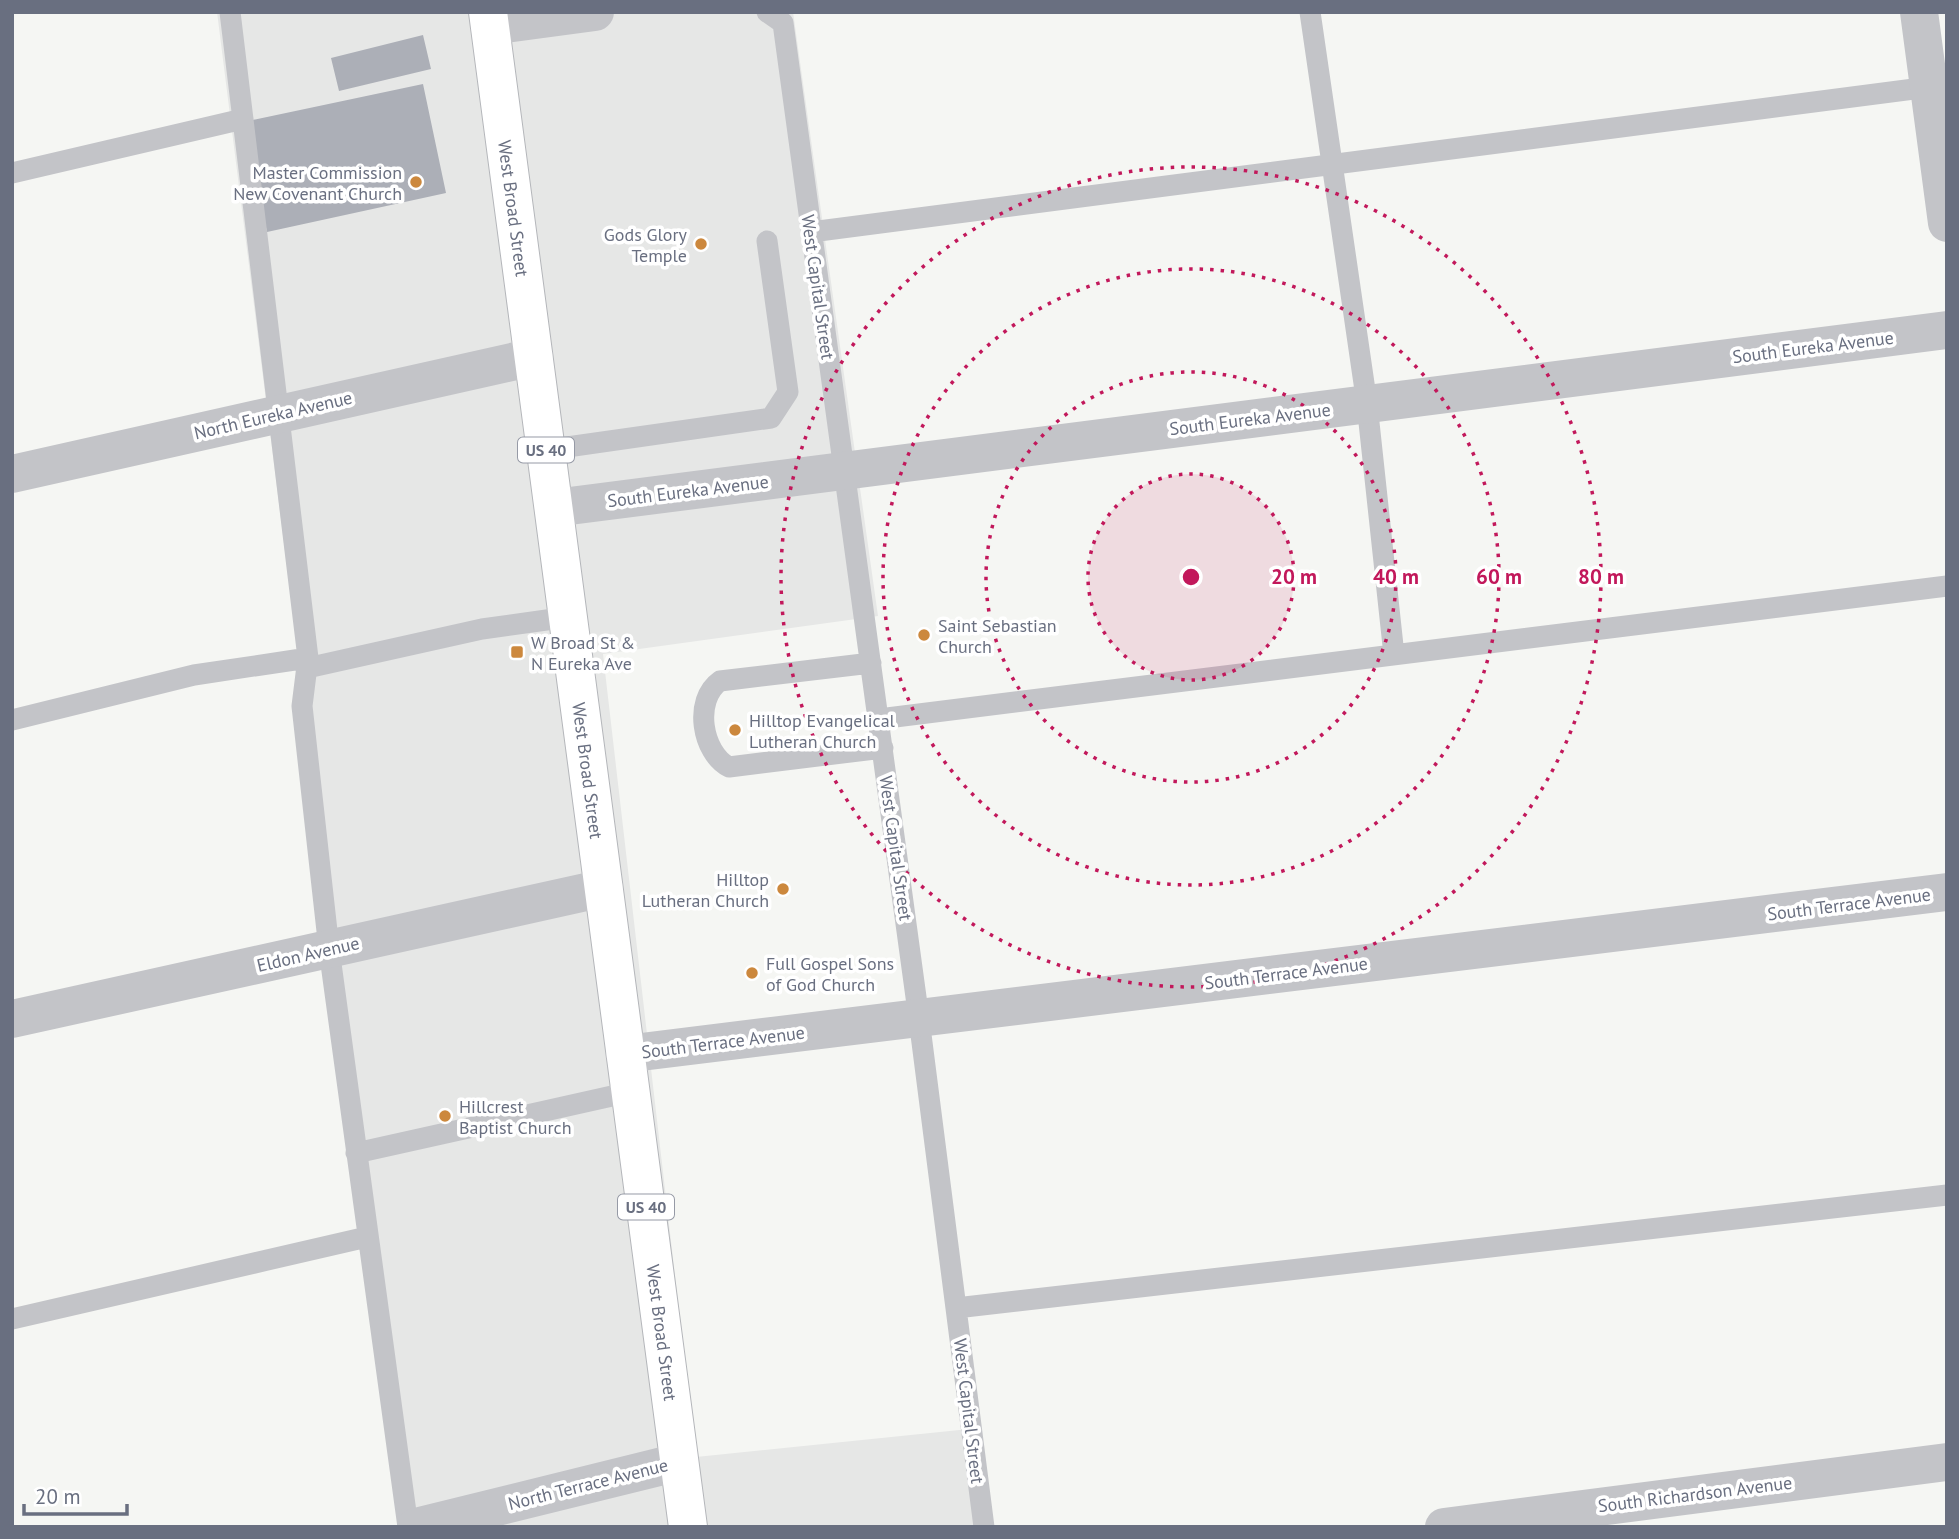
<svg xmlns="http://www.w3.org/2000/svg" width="1959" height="1539" font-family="'PT Sans',sans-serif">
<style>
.built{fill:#e6e7e6}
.building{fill:#acafb7}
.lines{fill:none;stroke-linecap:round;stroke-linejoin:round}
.primary-casing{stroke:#b4b6ba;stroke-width:40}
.lane{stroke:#c3c4c8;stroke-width:21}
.street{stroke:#c3c4c8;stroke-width:38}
.primary{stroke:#fff;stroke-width:38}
.ring{fill:none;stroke:#c2185b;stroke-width:3.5;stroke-dasharray:3.5 7}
.poi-dot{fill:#cc883d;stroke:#fff;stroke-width:2.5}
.labels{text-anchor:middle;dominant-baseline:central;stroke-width:7;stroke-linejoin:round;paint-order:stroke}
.shield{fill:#fff;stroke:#969aa6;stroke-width:2}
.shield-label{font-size:16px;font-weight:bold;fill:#696f80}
.poi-label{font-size:18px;fill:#696f80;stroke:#fff;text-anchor:start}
.street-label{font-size:18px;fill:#696f80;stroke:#fff}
.centre{fill:#c2185b;stroke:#fff;stroke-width:3.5}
.ring-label{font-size:21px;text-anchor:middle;font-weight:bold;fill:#c2185b;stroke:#fff;stroke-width:7;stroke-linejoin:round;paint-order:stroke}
</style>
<rect width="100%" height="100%" fill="#f5f6f3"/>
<path class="built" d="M 217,12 L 793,12 L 878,616 L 603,654 L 696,1457 L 979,1428 L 993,1527 L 408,1527 Z"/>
<path class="building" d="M 423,35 L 431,69 L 339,91 L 331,58 Z
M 423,84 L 446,193 L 267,232 L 243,122 Z"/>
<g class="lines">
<g class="primary-casing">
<g id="primary">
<path id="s1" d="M 488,12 L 688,1527"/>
</g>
</g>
<path class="lane" d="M 230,12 L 308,658 L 302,706 L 329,949 L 408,1527
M 767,12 L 783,23 L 919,1019 L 984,1527
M 1310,12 L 1367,404 L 1394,655
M 12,173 L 243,119
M 811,232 L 1937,86
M 546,450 L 771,418 L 788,392 L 767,241
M 871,663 L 720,681 C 693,700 702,753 729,767 L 883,748
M 307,668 L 482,629 L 568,617
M 879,719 L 1947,586
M 12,720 L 194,675 L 308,658
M 356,1153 L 630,1092
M 956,1308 L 1947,1195
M 12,1319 L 367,1237"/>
<path class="street" d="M 1919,12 L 1947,223
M 490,26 L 595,12
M 12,474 L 534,357
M 554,508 L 1947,330
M 12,1019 L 604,888
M 625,1054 L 1947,892
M 416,1527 L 679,1462
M 1444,1527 L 1947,1462"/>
<use href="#primary" class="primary"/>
</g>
<circle cx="1191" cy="577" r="103" fill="#c2185b" fill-opacity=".12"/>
<g class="ring">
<circle cx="1191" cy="577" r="103"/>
<circle cx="1191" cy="577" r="205"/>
<circle cx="1191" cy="577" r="308"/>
<circle cx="1191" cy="577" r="410"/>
</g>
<g class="poi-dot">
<circle cx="416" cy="182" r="7"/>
<circle cx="701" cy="244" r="7"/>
<circle cx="924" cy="635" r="7"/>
<rect x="510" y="645" width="14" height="14" rx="3.5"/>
<circle cx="735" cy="730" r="7"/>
<circle cx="783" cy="889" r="7"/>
<circle cx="752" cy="973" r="7"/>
<circle cx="445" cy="1116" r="7"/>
</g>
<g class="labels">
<g class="shield">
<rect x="518" y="437.5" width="56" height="25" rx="5"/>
<rect x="618" y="1194.5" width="56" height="25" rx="5"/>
</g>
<g class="shield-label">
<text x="546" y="450">US 40</text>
<text x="646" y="1207">US 40</text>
</g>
<g class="poi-label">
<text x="402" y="172" text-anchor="end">Master Commission<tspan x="402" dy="21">New Covenant Church</tspan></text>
<text x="687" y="234" text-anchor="end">Gods Glory<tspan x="687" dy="21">Temple</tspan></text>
<text x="938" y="625">Saint Sebastian<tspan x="938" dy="21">Church</tspan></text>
<text x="531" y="642">W Broad St &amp;<tspan x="531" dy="21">N Eureka Ave</tspan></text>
<text x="749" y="720">Hilltop Evangelical<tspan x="749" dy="21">Lutheran Church</tspan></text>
<text x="769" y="879" text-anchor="end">Hilltop<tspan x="769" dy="21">Lutheran Church</tspan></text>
<text x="766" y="963">Full Gospel Sons<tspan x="766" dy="21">of God Church</tspan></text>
<text x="459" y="1106">Hillcrest<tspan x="459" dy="21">Baptist Church</tspan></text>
</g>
<g class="street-label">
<text stroke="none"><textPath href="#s1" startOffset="198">West Broad Street</textPath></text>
<text transform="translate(818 287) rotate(82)">West Capital Street</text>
<text transform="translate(1813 347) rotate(-7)">South Eureka Avenue</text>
<text transform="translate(273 415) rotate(-13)">North Eureka Avenue</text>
<text transform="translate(1250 419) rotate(-7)">South Eureka Avenue</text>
<text transform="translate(688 491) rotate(-7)">South Eureka Avenue</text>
<text stroke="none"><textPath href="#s1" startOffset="765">West Broad Street</textPath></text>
<text transform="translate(896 848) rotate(82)">West Capital Street</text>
<text transform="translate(1849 904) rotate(-7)">South Terrace Avenue</text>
<text transform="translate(308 954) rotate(-13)">Eldon Avenue</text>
<text transform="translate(1286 973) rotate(-7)">South Terrace Avenue</text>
<text transform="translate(723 1042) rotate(-7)">South Terrace Avenue</text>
<text stroke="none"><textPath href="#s1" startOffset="1332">West Broad Street</textPath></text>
<text transform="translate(969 1411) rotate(83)">West Capital Street</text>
<text transform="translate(588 1484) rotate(-14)">North Terrace Avenue</text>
<text transform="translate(1695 1494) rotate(-7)">South Richardson Avenue</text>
</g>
</g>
<circle cx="1191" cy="577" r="10" class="centre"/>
<g class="ring-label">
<text x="1294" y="584">20 m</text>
<text x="1396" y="584">40 m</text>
<text x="1499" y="584">60 m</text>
<text x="1601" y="584">80 m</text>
</g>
<rect width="1959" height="1539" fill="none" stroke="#696f80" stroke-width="28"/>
<path d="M24 1504v10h103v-10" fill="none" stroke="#696f80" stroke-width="3.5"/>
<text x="35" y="1504" font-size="21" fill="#696f80" stroke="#ffffff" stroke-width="5" paint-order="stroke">20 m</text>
</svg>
